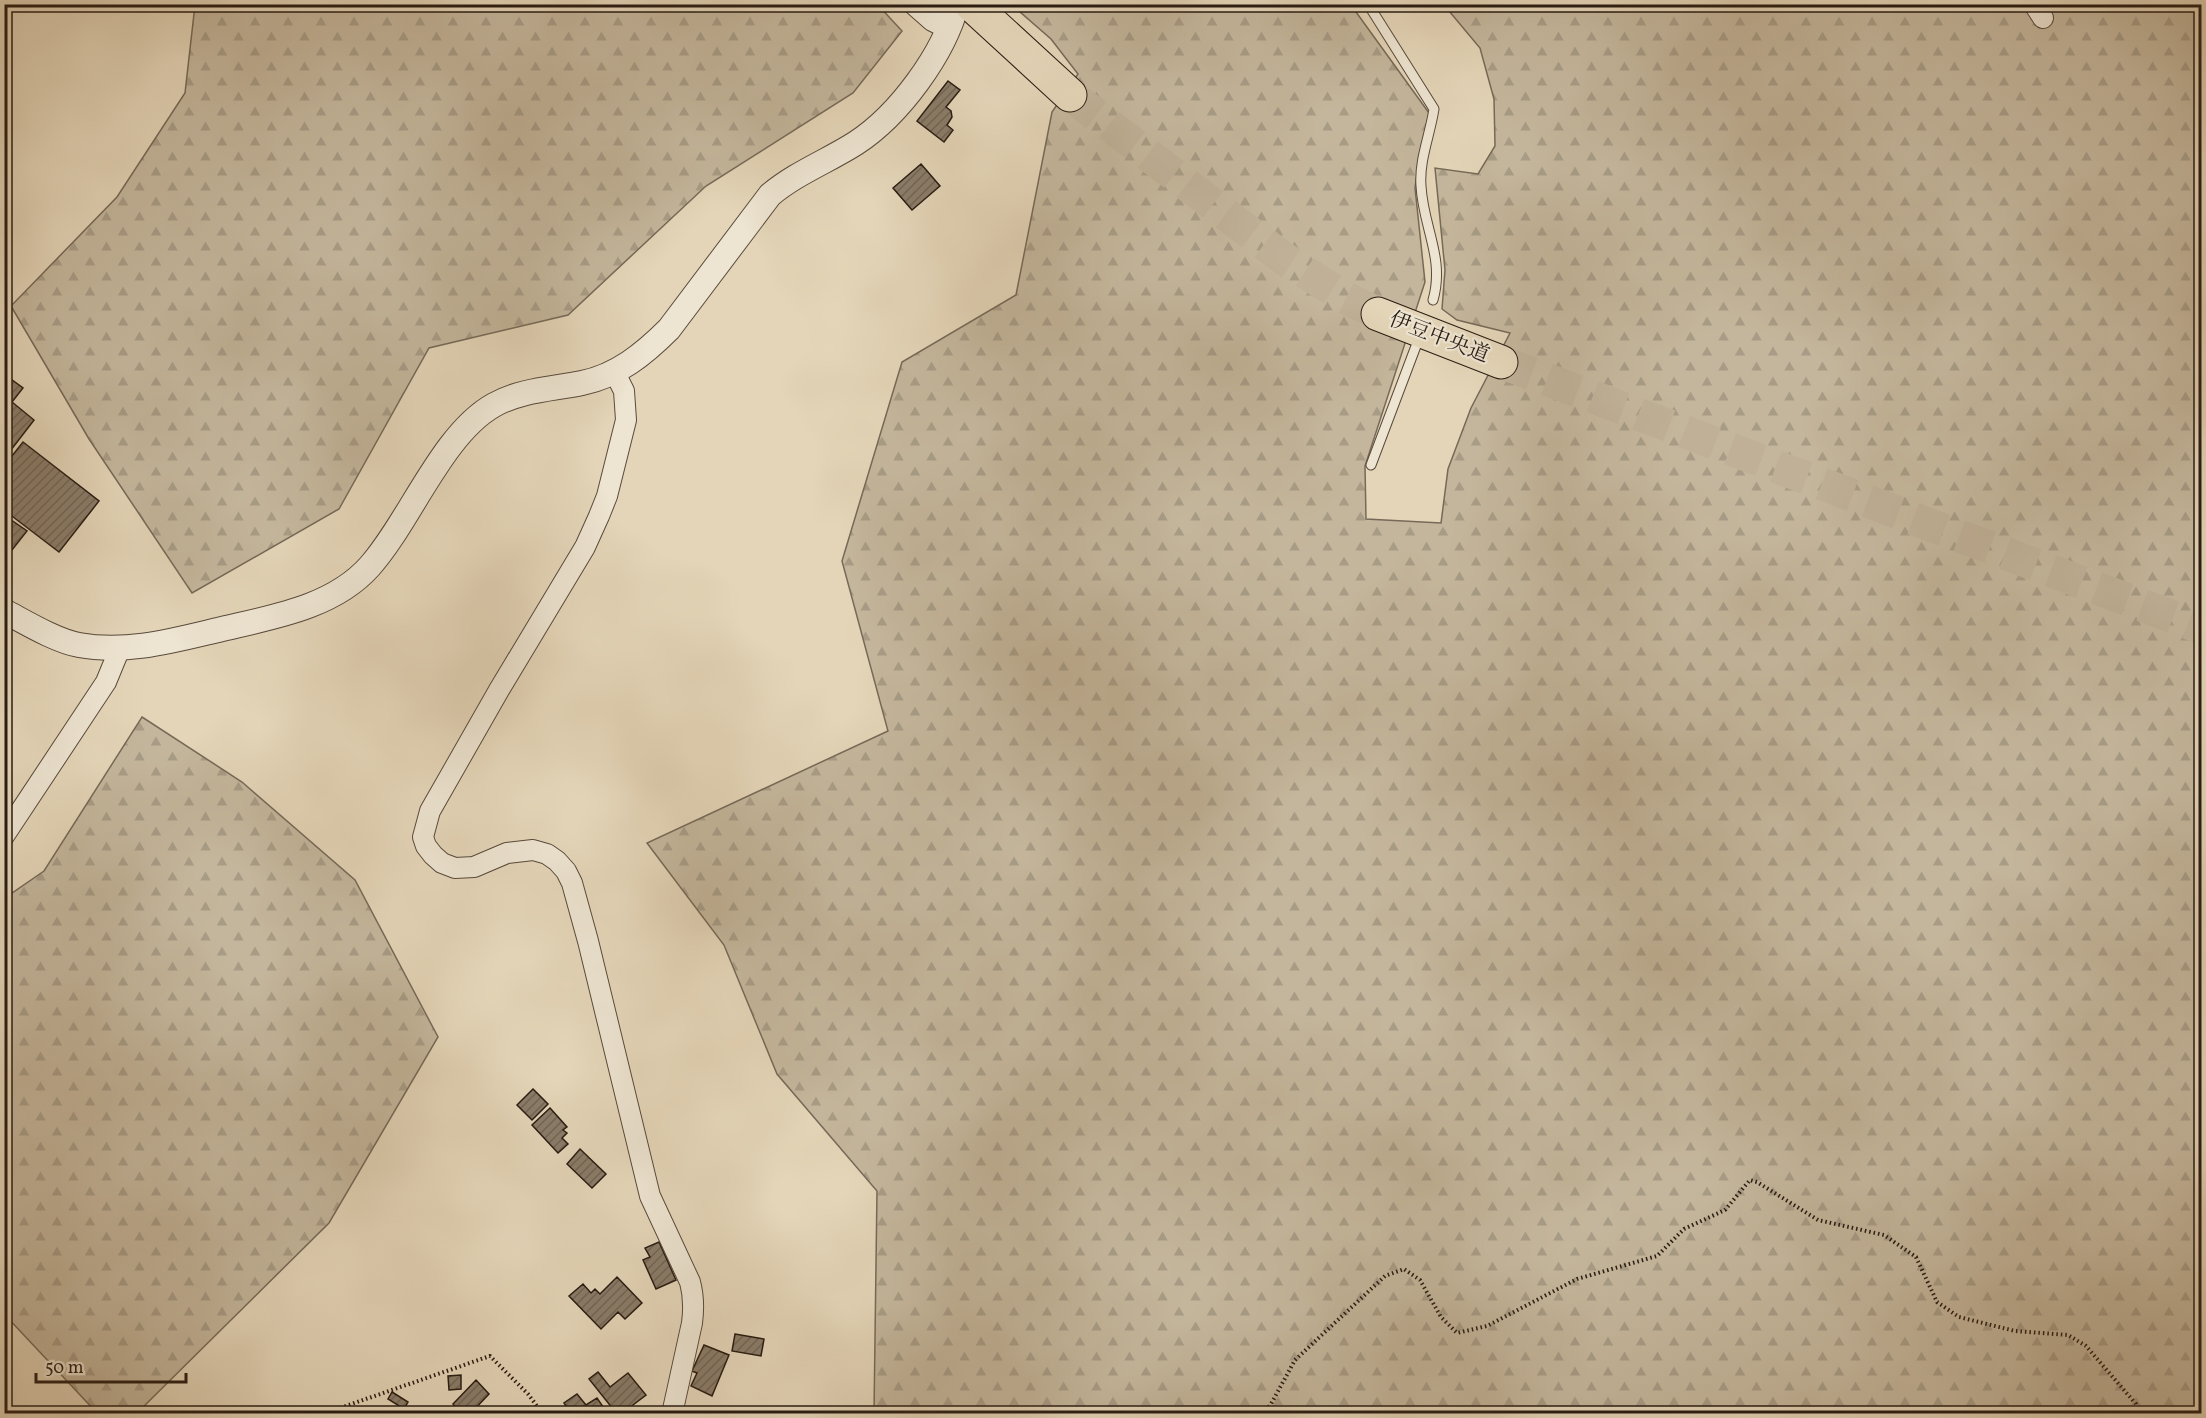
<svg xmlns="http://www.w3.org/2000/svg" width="2206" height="1418" font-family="Vollkorn,'Noto Serif JP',serif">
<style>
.forest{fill:url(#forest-firs);stroke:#766958;stroke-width:1.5}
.building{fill:url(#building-hatch);stroke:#291c13;stroke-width:1.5}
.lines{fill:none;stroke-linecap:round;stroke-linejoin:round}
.motorway-tunnel{stroke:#bfb097;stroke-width:33;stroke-dasharray:33 16;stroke-linecap:butt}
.service-casing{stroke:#584a3c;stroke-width:11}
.minor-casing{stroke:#584a3c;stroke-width:22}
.tertiary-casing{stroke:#584a3c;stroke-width:26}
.motorway-casing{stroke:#291c13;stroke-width:35}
.path{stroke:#291c13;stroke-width:4;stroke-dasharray:1.5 3;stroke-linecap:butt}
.service{stroke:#ede4d1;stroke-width:9}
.minor{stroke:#ede4d1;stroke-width:20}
.tertiary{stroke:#ede4d1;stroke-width:24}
.motorway{stroke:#e4d5b8;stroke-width:33}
.labels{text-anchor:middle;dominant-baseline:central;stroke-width:4.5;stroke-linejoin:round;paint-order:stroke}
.street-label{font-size:21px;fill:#291c13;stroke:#ede4d1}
</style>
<defs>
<pattern id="forest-firs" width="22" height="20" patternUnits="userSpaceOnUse" patternTransform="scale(1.5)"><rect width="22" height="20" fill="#c4b69c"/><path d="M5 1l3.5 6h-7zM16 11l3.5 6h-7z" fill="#a89c86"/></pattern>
<pattern id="building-hatch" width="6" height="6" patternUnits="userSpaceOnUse" patternTransform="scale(1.5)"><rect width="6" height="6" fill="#8a7c69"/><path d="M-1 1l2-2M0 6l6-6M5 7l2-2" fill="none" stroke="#716555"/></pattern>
</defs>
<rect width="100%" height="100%" fill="#e4d5b8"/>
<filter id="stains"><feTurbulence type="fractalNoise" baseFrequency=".00333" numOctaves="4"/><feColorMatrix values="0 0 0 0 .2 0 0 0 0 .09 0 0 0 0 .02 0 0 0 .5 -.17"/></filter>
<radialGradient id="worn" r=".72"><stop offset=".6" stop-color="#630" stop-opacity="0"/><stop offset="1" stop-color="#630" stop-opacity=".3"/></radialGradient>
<path class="forest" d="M 877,4 L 902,31 L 853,93 L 706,186 L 568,315 L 429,348 L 339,509 L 192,593 L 89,439 L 11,306 L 117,197 L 185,93 L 195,5 Z
M 1012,5 L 1351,5 L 1429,113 L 1420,155 L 1415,188 L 1425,282 L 1365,466 L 1366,519 L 1441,523 L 1448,469 L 1471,408 L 1510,333 L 1457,320 L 1442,309 L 1445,270 L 1435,168 L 1478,174 L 1495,146 L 1494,99 L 1480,48 L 1444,5 L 2201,5 L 2201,1413 L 874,1413 L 877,1191 L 777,1074 L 724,945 L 647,843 L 888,731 L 842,561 L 902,362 L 1016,295 L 1052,112 L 1078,74 L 1051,39 Z
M 142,717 L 242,782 L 355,880 L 438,1037 L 329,1223 L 137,1413 L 97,1413 L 5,1315 L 5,898 L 44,871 Z"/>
<path class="building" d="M 948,81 L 960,90 L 946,107 L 951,111 L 952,117 L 947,125 L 953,130 L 944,142 L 917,121 Z
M 921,164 L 940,186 L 912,210 L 893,188 Z
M 4,374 L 23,388 L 12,402 L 34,420 L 4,459 Z
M 23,442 L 99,501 L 59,552 L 4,510 L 4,466 Z
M 4,515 L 27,531 L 4,560 Z
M 533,1089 L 548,1104 L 532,1120 L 517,1105 Z
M 550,1108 L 567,1127 L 563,1130 L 567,1133 L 562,1138 L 568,1144 L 558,1153 L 532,1125 Z
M 580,1149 L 606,1174 L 592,1188 L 567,1164 Z
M 659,1242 L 676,1280 L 656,1289 L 643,1260 L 650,1257 L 645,1248 Z
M 617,1277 L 642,1303 L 625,1319 L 618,1312 L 601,1329 L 569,1296 L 583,1284 L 591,1293 L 595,1289 L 600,1294 Z
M 735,1334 L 764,1339 L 761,1356 L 732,1351 Z
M 704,1345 L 729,1355 L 712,1396 L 691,1386 L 697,1373 L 692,1371 Z
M 598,1372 L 610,1387 L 628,1373 L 646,1395 L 629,1408 L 634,1414 L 617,1414 L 589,1379 Z
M 461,1375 L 461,1389 L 449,1390 L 448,1376 Z
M 476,1380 L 489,1394 L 470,1414 L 462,1414 L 453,1404 Z
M 392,1392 L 408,1402 L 404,1409 L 388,1399 Z
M 577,1394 L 586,1405 L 597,1398 L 608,1414 L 571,1414 L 564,1403 Z"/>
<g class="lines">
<path class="motorway-tunnel" d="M 1070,95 L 1283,258 L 1344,297 L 1378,314
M 1501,362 L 2202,628"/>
<g class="service-casing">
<path id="service" d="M 1368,4 L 1434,109 C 1430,135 1419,160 1421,186 C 1423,227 1445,258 1433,300
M 1371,465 L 1419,338"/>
</g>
<g class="minor-casing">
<path id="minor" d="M 2034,4 L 2043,18
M 615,373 L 624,391 L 626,420 L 607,496 L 599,516 L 585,547 L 499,690 L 430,811 L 423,837 L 426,846 L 433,855 L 442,863 L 455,868 L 474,867 L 507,853 L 533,850 L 547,854 L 557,861 L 566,871 L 572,883 L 588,941 L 650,1196 L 690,1282 C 694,1297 694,1308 692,1323 L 672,1414
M 4,836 L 106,682 L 120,648"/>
</g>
<g class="tertiary-casing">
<path id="tertiary" d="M 916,4 L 933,19 L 949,27
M 4,611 C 25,622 56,641 79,645 C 127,654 175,640 222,629 C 273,617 334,607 370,566 C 410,521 442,434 494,405 C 520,390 553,389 582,383 C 617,376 644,354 669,329 L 770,195 C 796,173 828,161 856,143 C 899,115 944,54 957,4"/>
</g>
<g class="motorway-casing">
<path id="motorway" d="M 971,4 L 1070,95
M 1378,314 L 1501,362"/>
</g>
<path class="path" d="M 335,1414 L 337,1409 L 490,1356 L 528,1394 L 543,1414
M 1263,1414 L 1271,1404 L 1295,1360 L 1385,1276 L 1404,1269 L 1420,1280 L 1441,1317 L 1457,1333 L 1487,1326 L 1577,1279 L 1657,1256 L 1684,1229 L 1725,1210 L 1750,1180 L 1757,1182 L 1818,1220 L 1884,1235 L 1916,1257 L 1937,1302 L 1959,1317 L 2015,1331 L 2068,1335 L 2086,1346 L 2136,1404 L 2137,1414"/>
<use href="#service" class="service"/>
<use href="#minor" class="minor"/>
<use href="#tertiary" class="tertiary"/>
<use href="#motorway" class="motorway"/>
</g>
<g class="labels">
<g class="street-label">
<text transform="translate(1439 338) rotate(21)">伊豆中央道</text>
</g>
</g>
<rect width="2206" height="1418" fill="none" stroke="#e4d5b8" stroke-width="24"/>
<rect x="6" y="6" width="2194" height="1406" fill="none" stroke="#291c13" stroke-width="3"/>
<rect x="12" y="12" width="2182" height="1394" fill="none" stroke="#291c13" stroke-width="1.5"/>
<path d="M36 1373v9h150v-9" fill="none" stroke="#291c13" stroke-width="3"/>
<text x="45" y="1373" font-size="18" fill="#291c13" stroke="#ede4d1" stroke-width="4.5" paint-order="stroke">50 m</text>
<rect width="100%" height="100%" filter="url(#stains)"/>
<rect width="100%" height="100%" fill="url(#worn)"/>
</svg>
